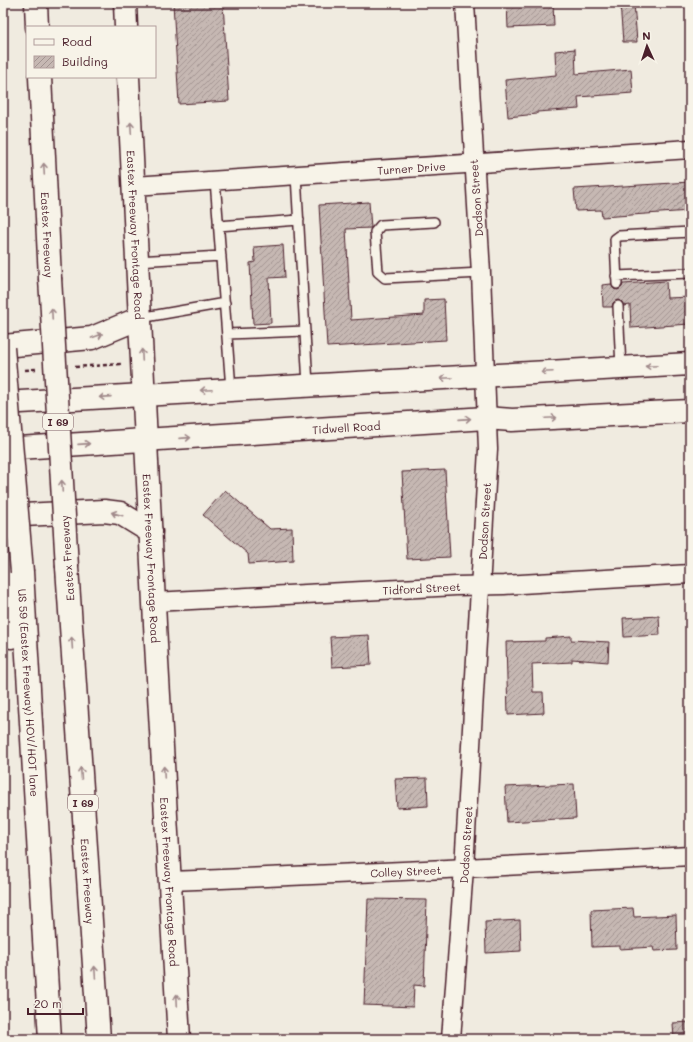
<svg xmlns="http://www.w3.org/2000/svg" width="693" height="1042" font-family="Mali,sans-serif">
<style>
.building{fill:url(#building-hatch);stroke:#4a1f2b}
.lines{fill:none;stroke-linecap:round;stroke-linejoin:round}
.service-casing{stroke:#4a1f2b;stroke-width:12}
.minor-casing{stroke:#4a1f2b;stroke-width:21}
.secondary-casing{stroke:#4a1f2b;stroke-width:25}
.motorway-casing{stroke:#4a1f2b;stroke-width:25}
.path{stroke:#4a1f2b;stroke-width:2.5;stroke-dasharray:4 3;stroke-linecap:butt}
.service{stroke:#f7f3e8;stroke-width:9}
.minor{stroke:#f7f3e8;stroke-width:18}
.secondary{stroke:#f7f3e8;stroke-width:22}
.motorway{stroke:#f7f3e8;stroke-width:22}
.motorway-bridge-casing{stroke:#4a1f2b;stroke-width:25;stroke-linecap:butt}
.motorway-bridge{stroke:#f7f3e8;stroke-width:22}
.oneway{stroke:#a0898a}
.labels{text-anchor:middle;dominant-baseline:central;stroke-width:3.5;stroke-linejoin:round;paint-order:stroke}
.shield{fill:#f7f3e8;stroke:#7e5f64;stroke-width:1}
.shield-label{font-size:10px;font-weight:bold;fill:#4a1f2b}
.street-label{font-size:11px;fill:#4a1f2b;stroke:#f7f3e8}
</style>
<defs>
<pattern id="building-hatch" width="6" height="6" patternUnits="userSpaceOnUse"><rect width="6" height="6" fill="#c6b8b3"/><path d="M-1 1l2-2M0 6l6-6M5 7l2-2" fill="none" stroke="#a39592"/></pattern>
</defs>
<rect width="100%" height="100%" fill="#f0ebe0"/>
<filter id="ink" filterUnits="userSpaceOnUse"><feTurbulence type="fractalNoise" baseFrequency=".025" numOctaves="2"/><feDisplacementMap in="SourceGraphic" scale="8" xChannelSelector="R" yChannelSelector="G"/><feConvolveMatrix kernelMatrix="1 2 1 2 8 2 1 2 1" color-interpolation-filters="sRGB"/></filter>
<g filter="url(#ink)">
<path class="building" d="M 173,3 L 223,3 L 229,101 L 179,104 Z
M 507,3 L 553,3 L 554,26 L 508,28 Z
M 620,3 L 634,3 L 637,42 L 623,42 Z
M 575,49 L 576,74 L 631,69 L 633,93 L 578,97 L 579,109 L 537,112 L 537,114 L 508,117 L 505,80 L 556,75 L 555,51 Z
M 690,182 L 690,211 L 602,217 L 601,210 L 576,211 L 574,189 Z
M 369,202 L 371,228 L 346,229 L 351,320 L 424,315 L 424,300 L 444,299 L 446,340 L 327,347 L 319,205 Z
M 283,245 L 285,277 L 269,278 L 271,323 L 253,324 L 250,263 L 255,262 L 254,247 Z
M 666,281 L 667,298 L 690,297 L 690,324 L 631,328 L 630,305 L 624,306 L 621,301 L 617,300 L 613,303 L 612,307 L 603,307 L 602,285 L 611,284 L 614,289 L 618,290 L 622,287 L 623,284 Z
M 445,470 L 450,557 L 407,559 L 402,472 Z
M 225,490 L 270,529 L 292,528 L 293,561 L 249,564 L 248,554 L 203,515 Z
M 659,616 L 660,635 L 624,637 L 623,618 Z
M 369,635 L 371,665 L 332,667 L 330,637 Z
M 571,636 L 571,640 L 609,642 L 608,662 L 572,659 L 572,662 L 532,664 L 533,692 L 543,692 L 544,713 L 508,715 L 506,642 L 545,641 L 545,638 Z
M 427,778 L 428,806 L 397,808 L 395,779 Z
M 574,784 L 576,818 L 507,822 L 505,787 Z
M 368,899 L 427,900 L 424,986 L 414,985 L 413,1007 L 364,1005 Z
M 633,908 L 634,917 L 676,915 L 677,950 L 654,951 L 653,947 L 620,949 L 620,946 L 592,947 L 591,910 Z
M 520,920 L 521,951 L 486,953 L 485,922 Z
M 690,1022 L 690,1039 L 674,1039 L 673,1023 Z"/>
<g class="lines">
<g class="service-casing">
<path id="service" d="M 296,175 L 308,385
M 215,180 L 231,389
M 434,222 L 381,225 L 375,232 L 378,272 L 385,278 L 481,273
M 218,226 L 299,220
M 137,261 L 221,256
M 616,276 L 690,273
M 617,284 L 615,239 L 619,236 L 690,232
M 618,306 L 621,368
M 140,318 L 225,303
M 227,334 L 305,331"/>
</g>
<g class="minor-casing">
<g id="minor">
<path id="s1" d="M 134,186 L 690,149"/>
<path id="s2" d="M 154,602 L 456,586 L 504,585 L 690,574"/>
<path id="s3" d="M 170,881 C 343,874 517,866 690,856"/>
<path id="s4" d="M 451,1039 L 464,868 L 488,449 L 481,273 L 465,3"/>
</g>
</g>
<g class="secondary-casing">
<g id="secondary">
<path d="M 125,3 L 126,27"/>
<path id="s5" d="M 128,77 L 156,644 L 179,1039"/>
<path d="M 3,346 L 92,338 L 140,318"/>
<path d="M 3,403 L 690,364"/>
<path id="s6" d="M 3,449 L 486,418 L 512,420 L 690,411"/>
<path d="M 3,516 L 104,511 L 120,513 L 151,532"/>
</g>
</g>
<g class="motorway-casing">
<g id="motorway">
<path d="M 36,3 L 37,27"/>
<path id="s7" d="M 40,77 L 50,278"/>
<path d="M 3,556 L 11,637"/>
<path id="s8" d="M 67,567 L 99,1039"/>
<path id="s9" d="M 22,572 L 50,1039"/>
</g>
</g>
<path class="path" d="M 75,367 L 122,364
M 25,370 L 36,369"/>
<use href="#service" class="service"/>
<use href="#minor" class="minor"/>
<use href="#secondary" class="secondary"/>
<use href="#motorway" class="motorway"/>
<g class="motorway-bridge-casing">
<path id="motorway-bridge" d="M 50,278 L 67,567
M 3,348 L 22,572"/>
</g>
<use href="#motorway-bridge" class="motorway-bridge"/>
</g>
<defs><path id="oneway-shaft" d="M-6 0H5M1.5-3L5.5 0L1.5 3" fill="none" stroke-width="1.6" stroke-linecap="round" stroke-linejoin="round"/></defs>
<g class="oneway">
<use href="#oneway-shaft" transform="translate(131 128) rotate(-93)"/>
<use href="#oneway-shaft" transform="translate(44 169) rotate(-93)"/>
<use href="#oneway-shaft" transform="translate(52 314) rotate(-93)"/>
<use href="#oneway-shaft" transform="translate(97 336) rotate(-20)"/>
<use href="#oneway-shaft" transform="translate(142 355) rotate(-93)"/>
<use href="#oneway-shaft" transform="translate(651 366) rotate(177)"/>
<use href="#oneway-shaft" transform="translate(547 372) rotate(177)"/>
<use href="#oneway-shaft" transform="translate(446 378) rotate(177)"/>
<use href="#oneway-shaft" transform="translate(206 390) rotate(177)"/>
<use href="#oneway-shaft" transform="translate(105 397) rotate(176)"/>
<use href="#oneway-shaft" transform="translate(551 418) rotate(-3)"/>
<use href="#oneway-shaft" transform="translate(465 419) rotate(-4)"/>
<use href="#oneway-shaft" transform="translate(185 438) rotate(-4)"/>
<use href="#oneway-shaft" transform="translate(84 444) rotate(-4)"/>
<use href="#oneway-shaft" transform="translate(62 486) rotate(-93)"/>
<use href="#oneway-shaft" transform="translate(117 514) rotate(-164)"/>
<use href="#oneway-shaft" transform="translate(72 643) rotate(-94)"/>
<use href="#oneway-shaft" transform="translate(164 772) rotate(-93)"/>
<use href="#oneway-shaft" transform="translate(81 773) rotate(-94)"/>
<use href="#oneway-shaft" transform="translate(95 972) rotate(-94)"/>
<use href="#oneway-shaft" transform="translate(177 1000) rotate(-93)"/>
</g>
</g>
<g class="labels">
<g class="shield">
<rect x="43" y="414" width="30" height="16" rx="3"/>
<rect x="68" y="795" width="30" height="16" rx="3"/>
</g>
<g class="shield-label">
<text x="58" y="422">I 69</text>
<text x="83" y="803">I 69</text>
</g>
<g class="street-label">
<text stroke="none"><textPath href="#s1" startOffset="278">Turner Drive</textPath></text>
<text transform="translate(476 198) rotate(-94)">Dodson Street</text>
<text stroke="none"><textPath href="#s5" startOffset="158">Eastex Freeway Frontage Road</textPath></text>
<text stroke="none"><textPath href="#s7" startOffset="158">Eastex Freeway</textPath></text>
<text stroke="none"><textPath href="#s6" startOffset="344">Tidwell Road</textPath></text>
<text stroke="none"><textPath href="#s4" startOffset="519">Dodson Street</textPath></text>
<text transform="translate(67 558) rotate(-94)">Eastex Freeway</text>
<text stroke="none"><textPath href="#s5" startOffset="482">Eastex Freeway Frontage Road</textPath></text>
<text stroke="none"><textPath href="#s2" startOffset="268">Tidford Street</textPath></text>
<text stroke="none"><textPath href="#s9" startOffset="121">US 59 (Eastex Freeway) HOV/HOT lane</textPath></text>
<text stroke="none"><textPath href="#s4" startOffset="195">Dodson Street</textPath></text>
<text stroke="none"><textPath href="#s3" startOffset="236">Colley Street</textPath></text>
<text stroke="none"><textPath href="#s8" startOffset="315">Eastex Freeway</textPath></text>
<text stroke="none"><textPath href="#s5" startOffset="806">Eastex Freeway Frontage Road</textPath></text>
</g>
</g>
<rect width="693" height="1042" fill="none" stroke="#f7f3e8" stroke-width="16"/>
<rect x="8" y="8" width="677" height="1026" fill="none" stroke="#4a1f2b" stroke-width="1.5" filter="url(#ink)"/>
<rect x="26" y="26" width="130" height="52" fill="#f7f3e8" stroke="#b29e9c"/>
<rect x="34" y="39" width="20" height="6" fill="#f7f3e8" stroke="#b29e9c"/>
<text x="62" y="46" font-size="12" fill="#4a1f2b">Road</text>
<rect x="34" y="56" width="20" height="12" fill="url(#building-hatch)" stroke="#b29e9c"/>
<text x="62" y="66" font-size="12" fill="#4a1f2b">Building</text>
<g transform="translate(647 46) rotate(357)" stroke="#f7f3e8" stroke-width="3" paint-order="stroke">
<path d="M0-3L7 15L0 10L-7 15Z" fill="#4a1f2b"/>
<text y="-6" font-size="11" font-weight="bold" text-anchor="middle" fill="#4a1f2b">N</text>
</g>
<path d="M28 1008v6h55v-6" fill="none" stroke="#4a1f2b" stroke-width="2"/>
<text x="34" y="1008" font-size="12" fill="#4a1f2b" stroke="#f7f3e8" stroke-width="3" paint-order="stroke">20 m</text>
</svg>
